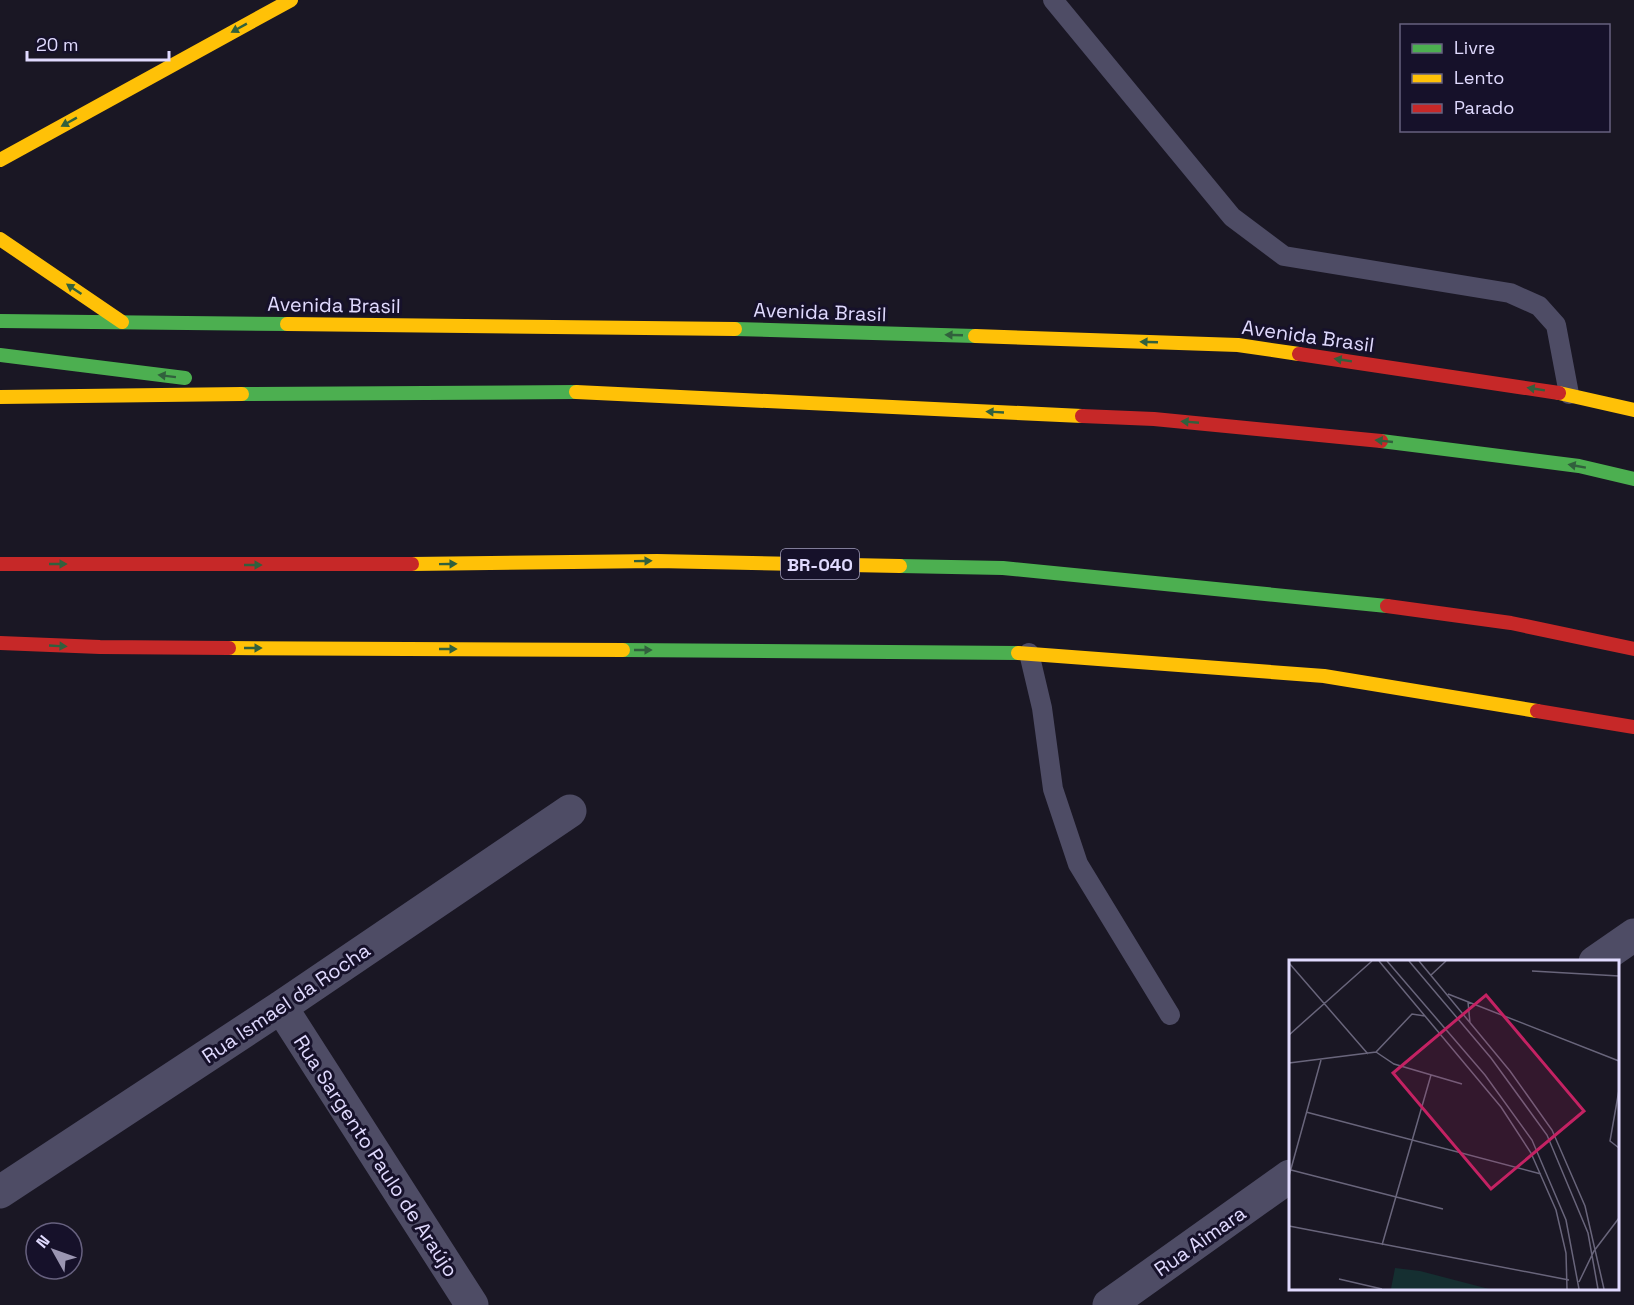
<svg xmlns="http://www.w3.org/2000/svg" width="1634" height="1305" font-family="'Space Grotesk',sans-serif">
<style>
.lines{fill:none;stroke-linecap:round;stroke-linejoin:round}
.lane{stroke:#4e4c65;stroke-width:20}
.street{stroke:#4e4c65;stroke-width:33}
.fast{stroke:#4caf50;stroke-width:14}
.slow{stroke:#ffc107;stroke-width:14}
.jam{stroke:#c62828;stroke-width:14}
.oneway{fill:#31603d}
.labels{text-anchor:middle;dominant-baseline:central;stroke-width:6;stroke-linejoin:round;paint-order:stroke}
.shield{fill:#16112a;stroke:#a39ebe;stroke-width:1.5}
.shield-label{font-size:18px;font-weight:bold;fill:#e0dafe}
.street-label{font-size:20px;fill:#e0dafe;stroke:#16112a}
.inset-road{fill:none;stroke:#69657b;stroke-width:1.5}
.view{fill:#c42263;fill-opacity:0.15;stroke:#c42263;stroke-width:3}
.inset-edge{fill:none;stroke:#e0dafe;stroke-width:3}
</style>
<rect width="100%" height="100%" fill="#1a1724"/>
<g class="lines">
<path class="lane" d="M 1053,0 L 1232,217 L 1284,256 L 1510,293 L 1539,306 L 1556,325 L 1569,394
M 1029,653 L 1042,708 L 1053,789 L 1078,864 L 1170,1015"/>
<path class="street" d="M 1595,962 L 1634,935
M 281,1007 L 472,1305
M 0,1192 L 281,1007 L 570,811
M 1109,1305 L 1290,1176"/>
<path class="fast" d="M 0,321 L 287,324
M 735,329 L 975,336
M 0,355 L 185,378
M 242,394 L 576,392
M 1381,441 L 1579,466 L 1634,479
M 900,566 L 1003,568 L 1387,606
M 623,650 L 1018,653"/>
<path class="slow" d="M 0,160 L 291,0
M 0,239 L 122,322
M 287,324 L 735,329
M 975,336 L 1238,345 L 1299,354
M 576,392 L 1082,416
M 1559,393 L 1634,410
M 0,397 L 242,394
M 412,564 L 657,561 L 900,566
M 229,648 L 623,650
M 1018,653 L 1324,676 L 1537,711"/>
<path class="jam" d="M 1299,354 L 1559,393
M 1082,416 L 1154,419 L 1381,441
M 0,564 L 412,564
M 1387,606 L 1511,623 L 1634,649
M 0,643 L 100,647 L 229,648
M 1537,711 L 1634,727"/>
</g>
<defs><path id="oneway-solid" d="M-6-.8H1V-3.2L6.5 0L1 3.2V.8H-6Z" transform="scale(1.5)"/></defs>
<g class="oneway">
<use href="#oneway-solid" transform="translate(239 28) rotate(151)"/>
<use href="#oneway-solid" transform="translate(69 122) rotate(151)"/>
<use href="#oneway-solid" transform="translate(74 289) rotate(-146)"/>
<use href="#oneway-solid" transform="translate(954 335) rotate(-178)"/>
<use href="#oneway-solid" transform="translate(1149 342) rotate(-178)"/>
<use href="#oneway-solid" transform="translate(1343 360) rotate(-171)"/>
<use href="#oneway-solid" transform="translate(167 376) rotate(-173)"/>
<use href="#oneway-solid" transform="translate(1536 389) rotate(-171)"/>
<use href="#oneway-solid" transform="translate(995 412) rotate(-177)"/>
<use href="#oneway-solid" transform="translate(1190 422) rotate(-175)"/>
<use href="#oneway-solid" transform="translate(1384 441) rotate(-174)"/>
<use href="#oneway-solid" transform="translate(1577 466) rotate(-170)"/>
<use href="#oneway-solid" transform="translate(643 561) rotate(-1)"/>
<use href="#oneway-solid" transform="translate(58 564)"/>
<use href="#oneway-solid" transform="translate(448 564) rotate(-1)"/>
<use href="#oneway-solid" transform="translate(253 565)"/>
<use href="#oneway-solid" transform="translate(58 646) rotate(3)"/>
<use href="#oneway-solid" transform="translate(253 648)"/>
<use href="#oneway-solid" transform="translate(448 649)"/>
<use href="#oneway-solid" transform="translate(643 650)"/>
</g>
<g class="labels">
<rect class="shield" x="781" y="549" width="78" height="30" rx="4.5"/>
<g class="shield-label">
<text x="820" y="564">BR-040</text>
</g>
<g class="street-label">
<text transform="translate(334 305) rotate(1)">Avenida Brasil</text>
<text transform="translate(820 312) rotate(2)">Avenida Brasil</text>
<text transform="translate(1308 336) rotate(8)">Avenida Brasil</text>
<text transform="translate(286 1003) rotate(-34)">Rua Ismael da Rocha</text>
<text transform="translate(376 1156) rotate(57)">Rua Sargento Paulo de Araújo</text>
<text transform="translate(1200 1241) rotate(-35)">Rua Aimara</text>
</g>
</g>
<g transform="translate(1289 960)">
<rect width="330" height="330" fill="#1a1724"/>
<path d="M 106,308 L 131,311 L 200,329 L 102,329 Z" fill="#152f31"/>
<path class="inset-road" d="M 90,1 L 212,147 L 242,193 L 267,250 L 277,293 L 278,329M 98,1 L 196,115 L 243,180 L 277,260 L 290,329M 120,1 L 202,98 L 258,175 L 299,273 L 309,329M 130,1 L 221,111 L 263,170 L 296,246 L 315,329M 0,3 L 79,94M 243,11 L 330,16M 142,15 L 157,1M 159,34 L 330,101M 179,42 L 181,63M 0,75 L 83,1M 87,92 L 105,104 L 173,124M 0,103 L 87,92 L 123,54 L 136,56M 330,130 L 321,181 L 330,188M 17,152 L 252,214M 2,210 L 154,249M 0,216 L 32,100M 0,266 L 280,320M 93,285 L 142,115M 50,319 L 93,329M 290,322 L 305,291 L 330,258"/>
<path class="view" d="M 197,35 L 295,151 L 202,229 L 104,113 Z"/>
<rect width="330" height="330" class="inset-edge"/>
</g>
<rect x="1400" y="24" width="210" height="108" fill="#16112a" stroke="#67617f" stroke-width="1.5"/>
<rect x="1412" y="44" width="30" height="9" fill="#4caf50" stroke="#67617f" stroke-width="1.5"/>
<text x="1454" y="54" font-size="18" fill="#e0dafe">Livre</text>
<rect x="1412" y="74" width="30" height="9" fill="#ffc107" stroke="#67617f" stroke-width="1.5"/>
<text x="1454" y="84" font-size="18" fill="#e0dafe">Lento</text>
<rect x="1412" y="104" width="30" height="9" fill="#c62828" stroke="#67617f" stroke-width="1.5"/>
<text x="1454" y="114" font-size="18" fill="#e0dafe">Parado</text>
<g transform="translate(54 1251) rotate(310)"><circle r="28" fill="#16112a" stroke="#67617f" stroke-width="1.5"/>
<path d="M0-4.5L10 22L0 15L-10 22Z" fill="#9b96b2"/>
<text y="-9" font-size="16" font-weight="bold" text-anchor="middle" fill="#e0dafe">N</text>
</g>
<path d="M27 51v9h142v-9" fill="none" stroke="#e0dafe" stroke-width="3"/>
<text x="36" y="51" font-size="18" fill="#e0dafe" stroke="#16112a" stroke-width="4.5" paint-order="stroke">20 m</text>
</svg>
